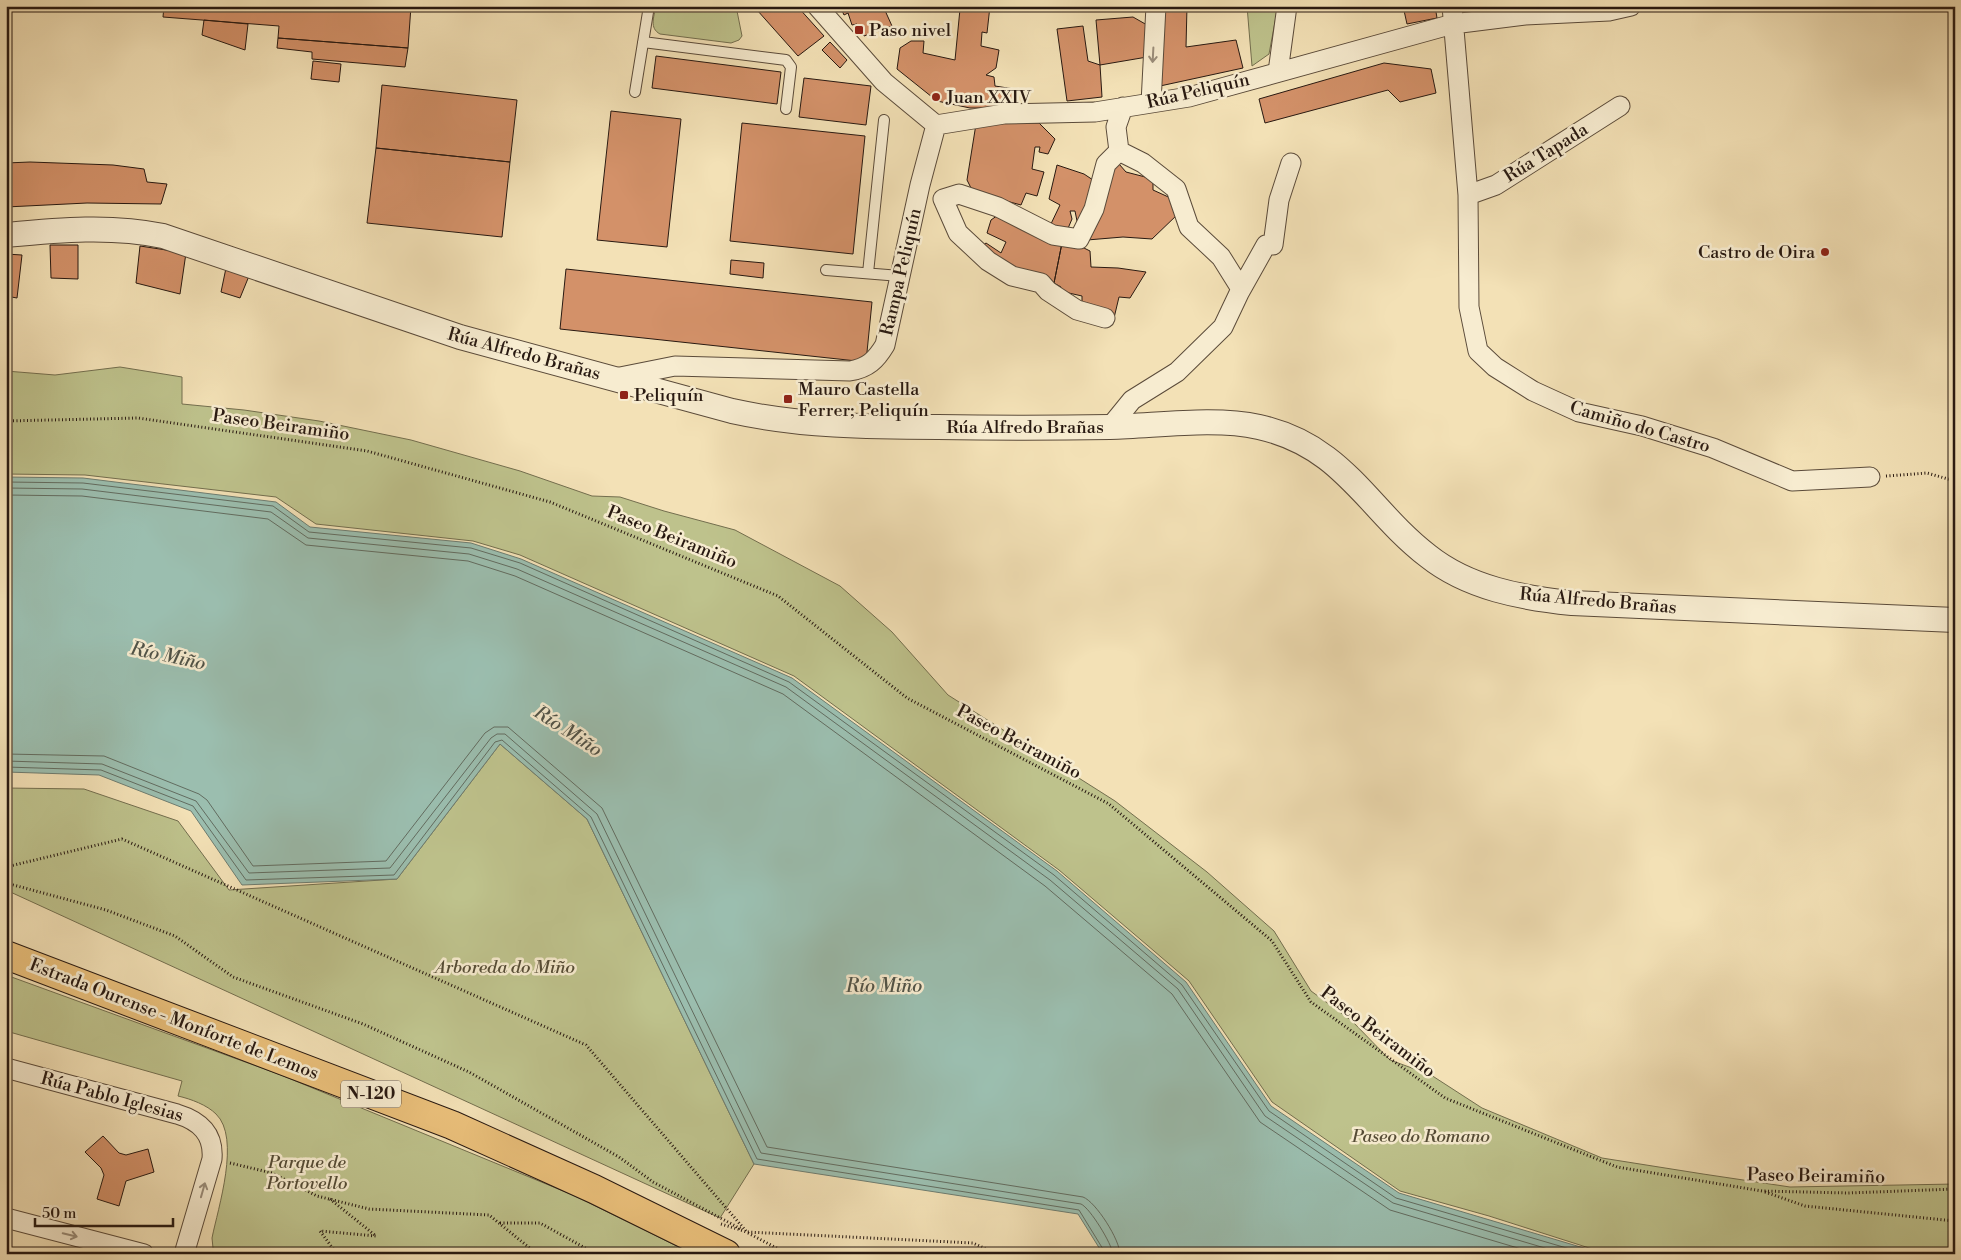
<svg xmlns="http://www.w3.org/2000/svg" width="1961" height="1260" font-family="'Libre Bodoni',serif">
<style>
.green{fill:#bec28c;stroke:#736e4e}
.water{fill:#9bbeaf;stroke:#6d7c70}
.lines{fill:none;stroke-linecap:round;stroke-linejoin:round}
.shore{stroke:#626c60;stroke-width:1}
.building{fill:#d39169;stroke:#281911}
.service-casing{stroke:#5b4b3a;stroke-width:12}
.minor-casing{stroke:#5b4b3a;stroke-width:21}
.tertiary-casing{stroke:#5b4b3a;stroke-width:26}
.trunk-casing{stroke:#281911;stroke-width:30}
.path{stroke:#281911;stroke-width:3;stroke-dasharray:1 2.5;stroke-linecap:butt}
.service{stroke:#f7ecd0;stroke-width:10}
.minor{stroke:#f7ecd0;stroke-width:19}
.tertiary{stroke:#f7ecd0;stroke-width:24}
.trunk{stroke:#eac07b;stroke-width:28}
.oneway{stroke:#9a8d7a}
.poi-dot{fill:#8f2418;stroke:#f7ecd0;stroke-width:2}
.labels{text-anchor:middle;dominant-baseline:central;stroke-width:5;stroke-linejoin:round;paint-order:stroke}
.shield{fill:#f7ecd0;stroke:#66584a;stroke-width:1}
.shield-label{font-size:16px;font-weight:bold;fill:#281911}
.poi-label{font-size:18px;fill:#281911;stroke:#f7ecd0;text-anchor:start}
.street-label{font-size:18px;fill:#281911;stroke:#f7ecd0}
.park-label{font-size:18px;font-style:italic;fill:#554c36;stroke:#f7ecd0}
.water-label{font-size:19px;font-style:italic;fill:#505348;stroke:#f7ecd0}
</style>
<rect width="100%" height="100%" fill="#f3e1b6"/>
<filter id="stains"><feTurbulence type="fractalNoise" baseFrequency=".004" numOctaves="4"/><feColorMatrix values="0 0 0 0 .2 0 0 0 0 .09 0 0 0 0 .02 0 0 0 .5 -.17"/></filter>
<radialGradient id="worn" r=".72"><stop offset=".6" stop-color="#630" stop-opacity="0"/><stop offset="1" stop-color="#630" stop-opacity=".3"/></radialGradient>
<path class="green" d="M 656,6 L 736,6 L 742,36 L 739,40 L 731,43 L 660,34 C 649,28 654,17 656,6 Z
M 1247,6 L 1278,6 L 1269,54 L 1252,66 Z
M 120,367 L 182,377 L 182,404 L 244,410 L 319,421 L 411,440 L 520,471 L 592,496 L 620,497 L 664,511 L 735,530 L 840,586 L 892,632 L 948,695 L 1115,801 L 1207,872 L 1274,931 L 1311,991 L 1352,1021 L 1390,1060 L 1431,1075 L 1482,1108 L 1602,1158 L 1703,1174 L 1790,1187 L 1955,1184 L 1955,1254 L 1608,1254 L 1489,1216 L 1400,1191 L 1272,1102 L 1189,981 L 1147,945 L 1059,870 L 794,676 L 520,555 L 473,541 L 316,524 L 276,497 L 85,475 L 6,474 L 6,371 L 55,375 Z
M 500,744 L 587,819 L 754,1164 L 720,1218 L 6,890 L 6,788 L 84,789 L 178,821 L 229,890 L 397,879 Z
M 6,975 L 281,1075 L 573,1195 L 693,1254 L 218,1254 L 213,1248 L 212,1238 C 218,1208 241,1138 216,1114 C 207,1105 191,1099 178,1096 L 182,1081 L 6,1031 Z"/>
<path class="water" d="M 6,477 L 83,478 L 276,502 L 310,527 L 471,543 L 521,559 L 792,678 L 1057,871 L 1186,982 L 1271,1106 L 1399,1193 L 1604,1254 L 1103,1254 L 1078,1214 L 754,1164 L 587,819 L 500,744 L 397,879 L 242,885 L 191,811 L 99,775 L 6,772 Z"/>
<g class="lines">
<path class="shore" d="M 6,482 L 83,483 L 273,506 L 309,532 L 471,548 L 520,563 L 789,682 L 1054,875 L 1182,985 L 1269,1111 L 1396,1198 L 1587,1254
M 6,488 L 82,489 L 271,512 L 308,538 L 469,554 L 517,569 L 786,687 L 1050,880 L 1178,989 L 1265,1116 L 1393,1203 L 1565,1254
M 6,495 L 82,496 L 268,519 L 306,545 L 468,561 L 515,576 L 783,694 L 1045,886 L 1172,994 L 1260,1122 L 1390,1210 L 1538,1254
M 6,754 L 104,756 L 199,794 L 207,800 L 253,866 L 386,861 L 485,733 L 494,727 L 508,727 L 602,808 L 767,1147 L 1083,1197 C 1096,1202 1120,1240 1120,1254
M 6,761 L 102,764 L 196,801 L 249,873 L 390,868 L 491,738 L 497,734 L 505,734 L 597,814 L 761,1153 L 1081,1204 C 1090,1208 1112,1244 1113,1254
M 6,767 L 101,770 L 193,806 L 246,880 L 394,875 L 495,742 L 502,740 L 591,817 L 757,1159 L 1079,1210 L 1106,1254"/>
</g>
<path class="building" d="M 164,6 L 411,6 L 408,48 L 278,38 L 279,26 L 163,17 Z
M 761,6 L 797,6 L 824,36 L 798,56 L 757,10 Z
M 840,6 L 883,6 L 892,26 L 864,36 L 857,24 L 852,25 L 848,13 L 844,15 Z
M 964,6 L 990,6 L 987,33 L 982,32 L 981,46 L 999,50 L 996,68 L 986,75 L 994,77 L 995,86 L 1014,89 L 1013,108 L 970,108 L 937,101 L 897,69 L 900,48 L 911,41 L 924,41 L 923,53 L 955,60 L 960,9 Z
M 1163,6 L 1187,6 L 1186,47 L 1236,40 L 1243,68 L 1160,86 Z
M 1403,6 L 1435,6 L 1437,18 L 1407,24 Z
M 1133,17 L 1147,25 L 1153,56 L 1100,65 L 1096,20 Z
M 204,20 L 248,24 L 245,50 L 202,35 Z
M 1083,26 L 1088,61 L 1100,65 L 1102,97 L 1067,101 L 1057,29 Z
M 278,38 L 408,48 L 405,67 L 312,59 L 312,52 L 277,48 Z
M 830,42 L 847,60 L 840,68 L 822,50 Z
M 656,56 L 781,72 L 777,104 L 652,88 Z
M 313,61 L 341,64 L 339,82 L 311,79 Z
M 1384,63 L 1431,69 L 1436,93 L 1400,102 L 1388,90 L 1265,123 L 1259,99 Z
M 6,69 L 9,69 L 8,97 L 6,96 Z
M 804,78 L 871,86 L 866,125 L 799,117 Z
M 382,85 L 517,100 L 510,162 L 376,148 Z
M 611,111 L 681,119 L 667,247 L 597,240 Z
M 742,123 L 865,136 L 853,254 L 730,241 Z
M 1019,123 L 1039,123 L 1055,139 L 1048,154 L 1039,152 L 1040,147 L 1035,147 L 1032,169 L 1044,172 L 1037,196 L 1026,193 L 1021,205 L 973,192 L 967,180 L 976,124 Z
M 376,148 L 510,162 L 502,237 L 367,223 Z
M 30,162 L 113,165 L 144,169 L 147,182 L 167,184 L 161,204 L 87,203 L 6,207 L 6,163 Z
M 1119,164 L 1126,172 L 1153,179 L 1153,190 L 1175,200 L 1178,214 L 1152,239 L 1123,237 L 1087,240 L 1113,166 Z
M 1057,165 L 1084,174 L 1096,182 L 1078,226 L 1075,211 L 1070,211 L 1072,219 L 1066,233 L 1049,228 L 1060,205 L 1049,199 Z
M 998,215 L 1062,243 L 1054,283 L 1011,270 L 978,249 L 986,243 L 1001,253 L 1006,242 L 987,233 L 991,220 Z
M 1062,243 L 1080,246 L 1090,251 L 1091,267 L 1118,268 L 1146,272 L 1130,298 L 1119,297 L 1114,318 L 1082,307 L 1082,296 L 1060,291 L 1061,287 L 1054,283 Z
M 50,245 L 78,245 L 78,279 L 51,278 Z
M 140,246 L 186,253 L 180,294 L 136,283 Z
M 6,254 L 22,255 L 17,298 L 6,296 Z
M 731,260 L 764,263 L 763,278 L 730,274 Z
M 226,268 L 249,276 L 240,298 L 221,292 Z
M 566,269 L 872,302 L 866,362 L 560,329 Z
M 103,1136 L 119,1153 L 126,1155 L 148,1149 L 154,1172 L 126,1181 L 119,1206 L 97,1199 L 104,1175 L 101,1168 L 85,1152 Z
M 6,1247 L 32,1254 L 6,1254 Z"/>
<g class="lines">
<g class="service-casing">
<path id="service" d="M 643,42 L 786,60 L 791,67 L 786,109
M 635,92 L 649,6
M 826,270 L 900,276
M 868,273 L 884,120"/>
</g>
<g class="minor-casing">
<path id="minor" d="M 817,6 L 884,82 L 936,125
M 1452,6 L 1468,195 L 1469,307 L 1478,351 L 1495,367 L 1533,391 L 1579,412 L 1642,426 L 1713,448 L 1792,481 L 1870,477
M 1278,72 L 1287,6
M 1151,103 L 1156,6
M 936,125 L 1004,114 L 1095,112 L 1189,97 L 1453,24 L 1525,15 L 1609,11 L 1631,6
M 1468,195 L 1496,185 L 1620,106
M 943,199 L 959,194 L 998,207 L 1053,235 L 1079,239 L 1094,209 L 1106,164 L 1119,151
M 943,199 L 958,233 L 988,261 L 1012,276 L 1041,283 L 1048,291 L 1077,310 L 1105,318
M 1239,293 L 1266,245 L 1273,245 L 1279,200 L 1291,163
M 615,378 L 675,366 L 850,371 C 868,368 876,360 885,345 L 920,185 L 936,125
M 1110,427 L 1132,400 L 1177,372 L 1223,327 L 1241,289 L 1221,257 L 1189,227 L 1176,189 L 1143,163 L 1119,151 L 1116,127 L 1123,107
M 6,1068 L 177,1114 C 200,1121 214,1134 212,1159 L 184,1254
M 6,1218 L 144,1254"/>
</g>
<g class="tertiary-casing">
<path id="tertiary" d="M 6,235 C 59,230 111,225 163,236 L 460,337 L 732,411 C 800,426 868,427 938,427 C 995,428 1053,428 1110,427 C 1156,426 1214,417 1259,427 C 1344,446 1367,509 1428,556 C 1468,588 1522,598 1572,603 L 1955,620"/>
</g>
<g class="trunk-casing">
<path id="trunk" d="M 6,955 L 452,1125 L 594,1189 L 726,1254"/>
</g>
<path class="path" d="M 6,421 L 138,418 L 367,451 L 550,502 L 778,596 L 907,698 L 1109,804 L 1272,941 L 1311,1002 L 1445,1098 L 1617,1167 L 1762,1191 L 1848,1193 L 1955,1189
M 1886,476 L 1927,473 L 1955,481
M 6,867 L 122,839 L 586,1045 L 746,1231
M 6,883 L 106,910 L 175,936 L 233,977 L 363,1024 L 469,1072 L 619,1157 L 653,1182 L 741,1229
M 230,1163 L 272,1173 L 317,1196 L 369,1209 L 489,1215 L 537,1254
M 1765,1192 L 1805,1206 L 1955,1221
M 330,1199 L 376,1236 L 320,1231 L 337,1254
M 500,1223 L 540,1223 L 596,1254
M 721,1224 L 747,1232 L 973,1243 L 997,1254
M 748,1233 L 788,1254"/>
<use href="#service" class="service"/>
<use href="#minor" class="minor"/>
<use href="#tertiary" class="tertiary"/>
<use href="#trunk" class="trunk"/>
</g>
<defs><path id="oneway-shaft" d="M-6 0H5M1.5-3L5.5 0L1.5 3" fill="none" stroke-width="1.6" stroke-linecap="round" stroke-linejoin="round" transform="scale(1.25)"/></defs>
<g class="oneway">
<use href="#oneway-shaft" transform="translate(1153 55) rotate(93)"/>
<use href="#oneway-shaft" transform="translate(203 1190) rotate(-74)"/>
<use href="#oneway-shaft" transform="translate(70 1235) rotate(14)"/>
</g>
<g class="poi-dot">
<rect x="854" y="25" width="10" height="10" rx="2.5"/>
<circle cx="936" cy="97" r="5"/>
<circle cx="1825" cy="252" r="5"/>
<rect x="619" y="390" width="10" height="10" rx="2.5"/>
<rect x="783" y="394" width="10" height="10" rx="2.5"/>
</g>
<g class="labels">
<rect class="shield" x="341" y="1080.5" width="60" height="27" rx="4"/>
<g class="shield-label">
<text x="371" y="1094">N-120</text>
</g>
<g class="poi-label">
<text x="869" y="30">Paso nivel</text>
<text x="946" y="97">Juan XXIV</text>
<text x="1815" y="252" text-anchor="end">Castro de Oira</text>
<text x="798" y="389">Mauro Castella<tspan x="798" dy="21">Ferrer; Peliquín</tspan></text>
<text x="634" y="395">Peliquín</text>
</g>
<g class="street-label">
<text transform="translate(1198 91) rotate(-13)">Rúa Peliquín</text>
<text transform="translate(1546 153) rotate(-32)">Rúa Tapada</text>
<text transform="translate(901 272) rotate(-77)">Rampa Peliquín</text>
<text transform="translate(524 354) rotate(15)">Rúa Alfredo Brañas</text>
<text transform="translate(281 425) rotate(8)">Paseo Beiramiño</text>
<text x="1025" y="427">Rúa Alfredo Brañas</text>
<text transform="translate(1640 427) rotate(16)">Camiño do Castro</text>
<text transform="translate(672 537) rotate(22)">Paseo Beiramiño</text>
<text transform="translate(1598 601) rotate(5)">Rúa Alfredo Brañas</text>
<text transform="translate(1019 742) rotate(28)">Paseo Beiramiño</text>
<text transform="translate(174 1019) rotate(21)">Estrada Ourense - Monforte de Lemos</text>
<text transform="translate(1378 1032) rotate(37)">Paseo Beiramiño</text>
<text transform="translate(112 1097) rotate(15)">Rúa Pablo Iglesias</text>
<text transform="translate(1816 1176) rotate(1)">Paseo Beiramiño</text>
</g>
<g class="park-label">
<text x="505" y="967">Arboreda do Miño</text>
<text x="1421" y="1136">Paseo do Romano</text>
<text x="307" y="1162">Parque de<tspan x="307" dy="21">Portovello</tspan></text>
</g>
<g class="water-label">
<text transform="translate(168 656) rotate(12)">Río Miño</text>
<text transform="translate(568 731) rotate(33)">Río Miño</text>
<text x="884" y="986">Río Miño</text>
</g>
</g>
<rect width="1961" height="1260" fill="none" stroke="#f3e1b6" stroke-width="25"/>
<rect x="8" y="8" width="1946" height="1245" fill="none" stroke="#281911" stroke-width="2.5"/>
<rect x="12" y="12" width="1936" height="1235" fill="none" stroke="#281911"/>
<path d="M35 1218v8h138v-8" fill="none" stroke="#281911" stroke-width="2.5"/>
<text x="42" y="1218" font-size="15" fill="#281911" stroke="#f7ecd0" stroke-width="4" paint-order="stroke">50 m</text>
<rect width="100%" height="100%" filter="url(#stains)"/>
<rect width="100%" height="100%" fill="url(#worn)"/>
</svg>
